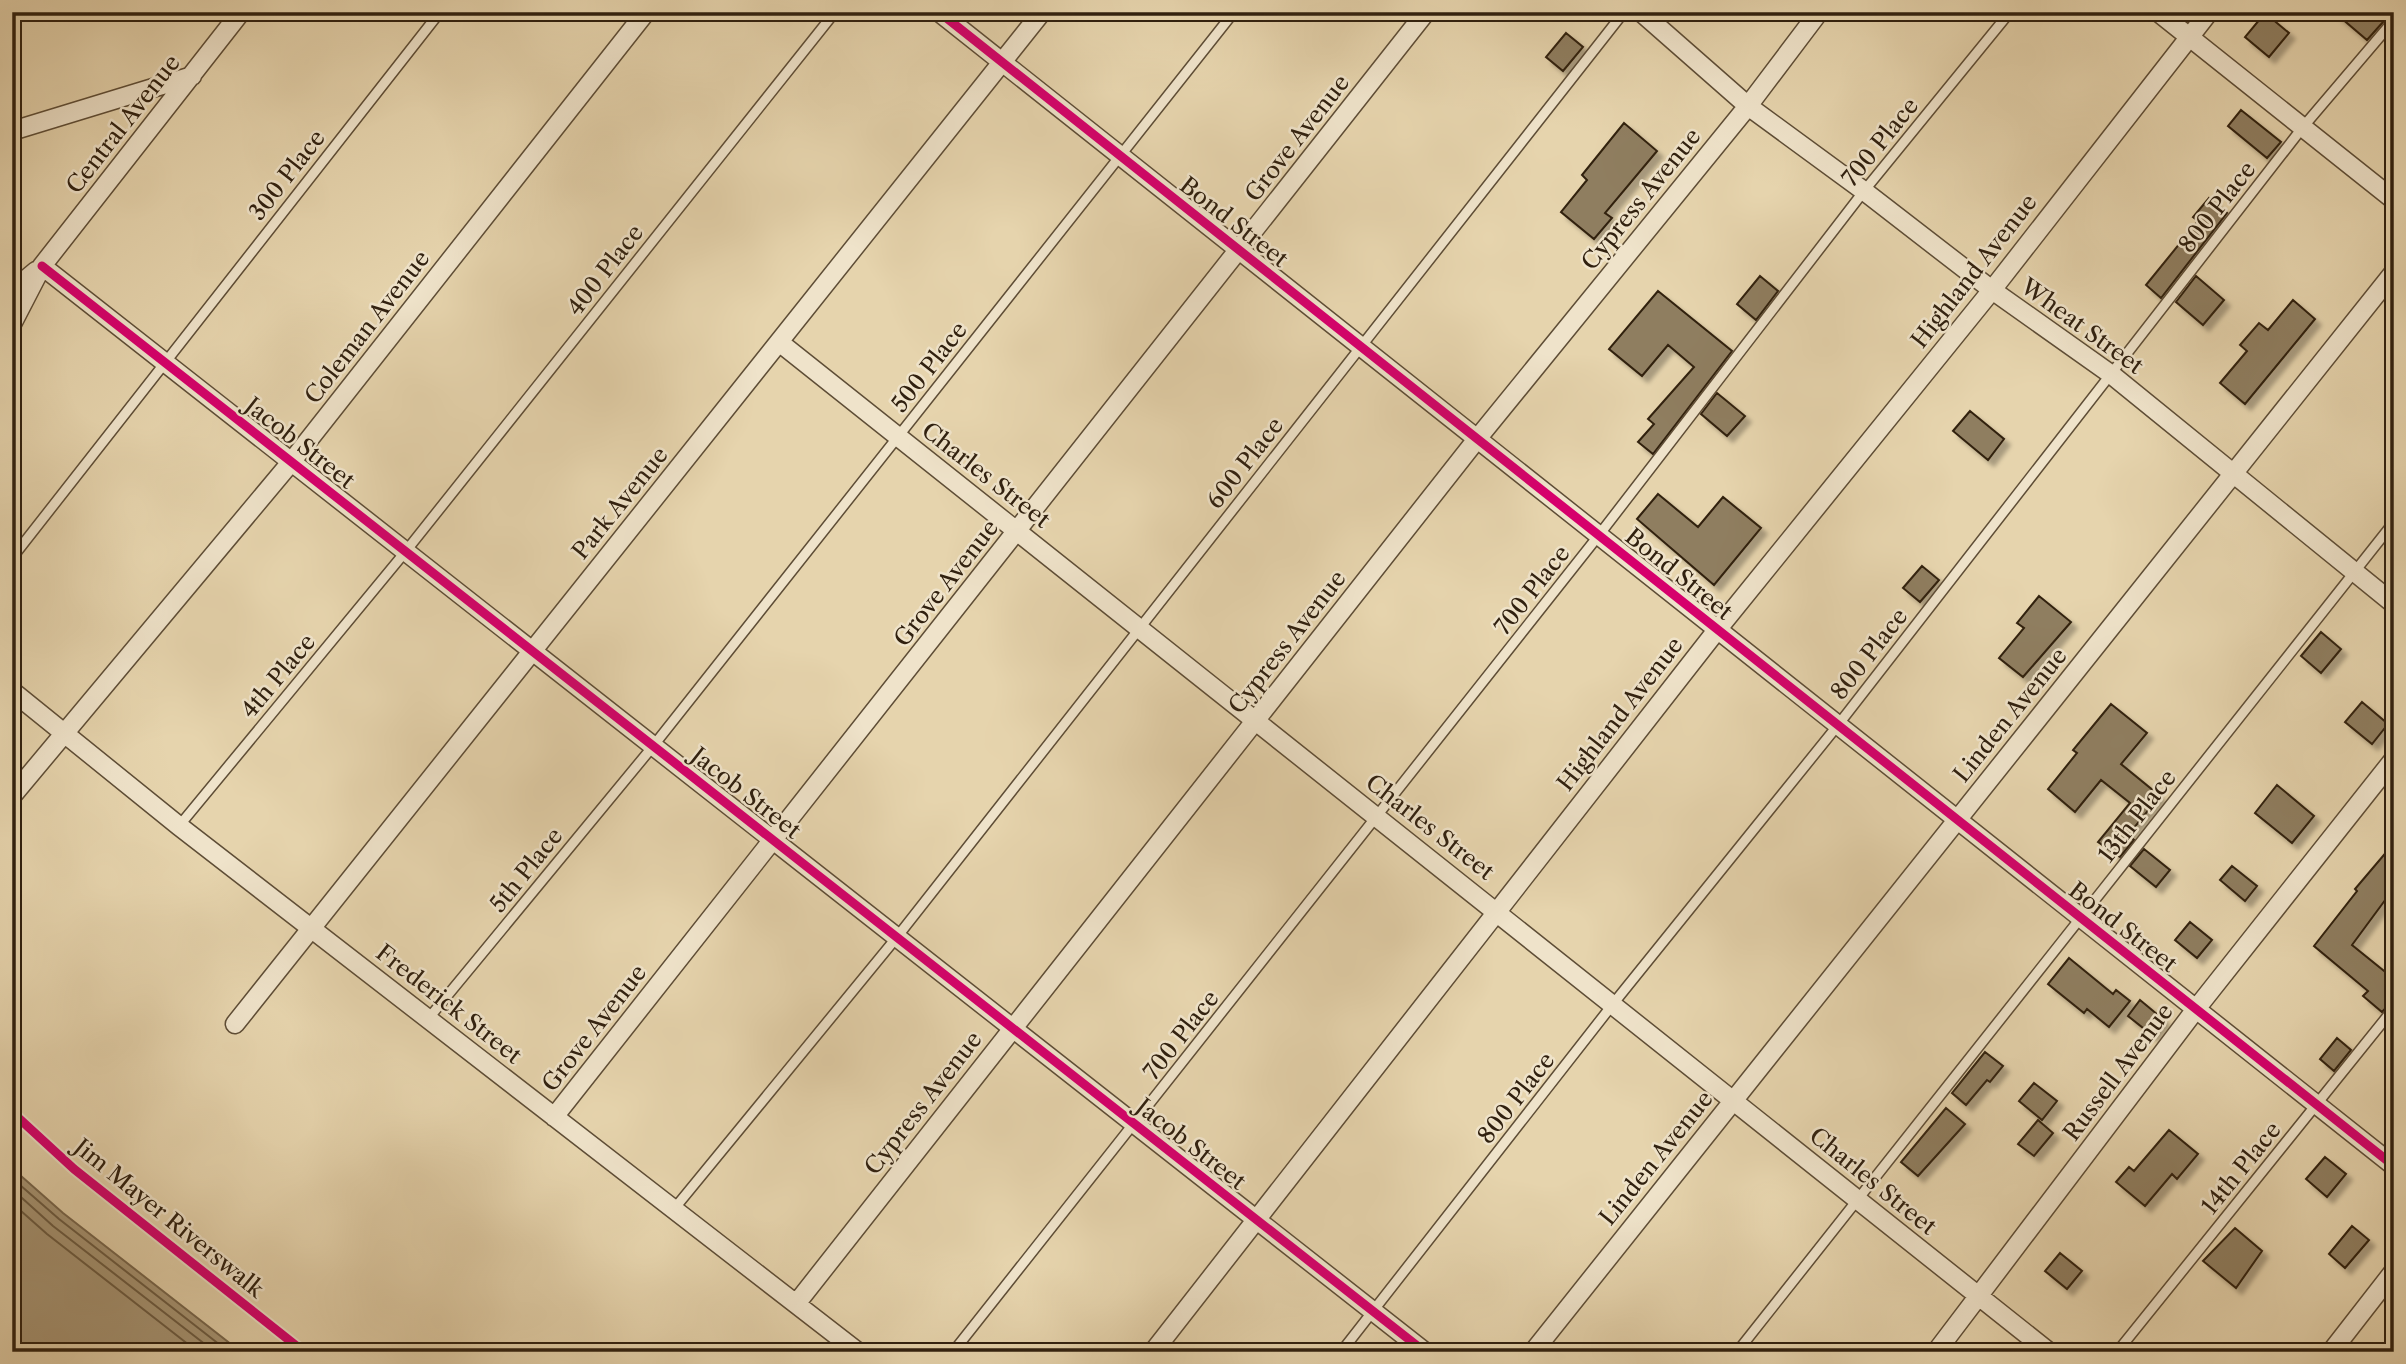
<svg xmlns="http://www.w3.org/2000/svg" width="2406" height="1364" font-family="'Libre Caslon Text',serif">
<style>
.water{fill:#a89777;stroke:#78674d;stroke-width:2}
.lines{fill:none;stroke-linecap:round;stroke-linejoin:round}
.shore{stroke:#6c5c43;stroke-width:2}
.building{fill:#8f7e61;stroke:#30200f;stroke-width:2;filter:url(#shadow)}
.lane-casing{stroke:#5e4d36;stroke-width:12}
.street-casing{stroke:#5e4d36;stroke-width:21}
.lane{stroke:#efe3ca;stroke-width:9}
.street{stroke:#efe3ca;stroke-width:18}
.cycleway-casing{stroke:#efe3ca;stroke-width:13}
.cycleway{stroke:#d6006c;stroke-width:9}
.labels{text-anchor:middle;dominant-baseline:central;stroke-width:5;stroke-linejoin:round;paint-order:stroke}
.street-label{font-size:23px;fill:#30200f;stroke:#efe3ca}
</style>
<defs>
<filter id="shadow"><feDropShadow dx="6" dy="6" stdDeviation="2" flood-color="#0004"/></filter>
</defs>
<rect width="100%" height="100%" fill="#e6d4ad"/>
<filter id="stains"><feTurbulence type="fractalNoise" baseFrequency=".00286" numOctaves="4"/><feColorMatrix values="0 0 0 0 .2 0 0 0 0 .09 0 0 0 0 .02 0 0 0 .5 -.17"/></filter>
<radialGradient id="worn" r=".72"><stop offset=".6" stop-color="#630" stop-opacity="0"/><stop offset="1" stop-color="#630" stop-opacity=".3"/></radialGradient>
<path class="water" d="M 12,1168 L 63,1213 L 241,1352 L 12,1352 Z"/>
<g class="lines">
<path class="shore" d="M 12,1178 L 59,1219 L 229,1352
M 12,1189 L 53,1226 L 215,1352
M 12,1203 L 47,1234 L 198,1352"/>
</g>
<path class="building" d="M 2334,12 L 2371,12 L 2383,22 L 2367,40 Z
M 2265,13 L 2289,33 L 2269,57 L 2245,37 Z
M 1566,33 L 1583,47 L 1563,71 L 1546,57 Z
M 2241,110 L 2281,142 L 2267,158 L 2228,126 Z
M 1624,123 L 1657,151 L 1605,213 L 1612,218 L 1594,239 L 1561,212 L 1587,180 L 1582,175 Z
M 2209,198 L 2227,213 L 2161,298 L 2146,285 L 2198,221 L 2193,217 Z
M 1760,276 L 1778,291 L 1756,320 L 1737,304 Z
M 2196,276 L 2224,300 L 2203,325 L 2176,302 Z
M 1658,291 L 1732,351 L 1653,454 L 1638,442 L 1654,424 L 1648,419 L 1694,367 L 1668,345 L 1642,376 L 1609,349 Z
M 2293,300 L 2315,319 L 2245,404 L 2220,383 L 2247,351 L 2240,345 L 2259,323 L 2268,330 Z
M 1717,393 L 1745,416 L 1727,436 L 1701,414 Z
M 1970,411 L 2004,439 L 1988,460 L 1953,431 Z
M 1658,494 L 1698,527 L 1723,497 L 1761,528 L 1714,585 L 1637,519 Z
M 1922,566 L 1939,580 L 1920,602 L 1903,588 Z
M 2039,596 L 2071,622 L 2023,677 L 1999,658 L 2024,628 L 2017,623 Z
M 2321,632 L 2341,649 L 2321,673 L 2301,656 Z
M 2362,702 L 2388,724 L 2372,744 L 2345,722 Z
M 2111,704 L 2147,733 L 2121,764 L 2160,796 L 2128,835 L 2134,840 L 2120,857 L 2098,842 L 2130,803 L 2101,780 L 2075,812 L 2048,789 L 2077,753 L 2073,750 Z
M 2277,785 L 2314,816 L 2292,843 L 2255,813 Z
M 2394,843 L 2394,888 L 2352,945 L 2394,979 L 2394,999 L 2382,1012 L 2363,996 L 2368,991 L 2314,946 L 2357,891 L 2355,889 Z
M 2144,849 L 2170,870 L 2156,887 L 2130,866 Z
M 2232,866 L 2257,886 L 2245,901 L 2220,880 Z
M 2190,922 L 2212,940 L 2197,958 L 2175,940 Z
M 2069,958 L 2113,994 L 2116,990 L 2130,1001 L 2109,1027 L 2087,1009 L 2084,1013 L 2048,984 Z
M 2140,1000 L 2164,1020 L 2152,1035 L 2128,1016 Z
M 2337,1038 L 2351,1050 L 2334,1071 L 2320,1059 Z
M 1985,1052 L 2003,1066 L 1990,1082 L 1987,1080 L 1966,1105 L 1952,1093 Z
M 2034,1083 L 2057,1101 L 2042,1120 L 2019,1101 Z
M 1946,1108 L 1965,1124 L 1918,1176 L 1901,1162 Z
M 2038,1120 L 2053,1133 L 2034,1156 L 2018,1144 Z
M 2169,1130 L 2198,1154 L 2177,1179 L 2172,1174 L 2145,1206 L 2116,1182 L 2129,1167 L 2134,1171 Z
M 2325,1157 L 2346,1174 L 2327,1197 L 2306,1179 Z
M 2352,1226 L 2369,1240 L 2345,1268 L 2329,1254 Z
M 2235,1228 L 2262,1251 L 2236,1288 L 2203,1261 Z
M 2060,1253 L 2082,1271 L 2067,1289 L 2045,1271 Z"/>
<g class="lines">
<g class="lane-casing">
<path id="lane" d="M 12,558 L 440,12
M 179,826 L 406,551 L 835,12
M 428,1019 L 654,745 L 1234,12
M 674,1209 L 897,937 L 1624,12
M 953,1352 L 1599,535 L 1864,191 L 2010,12
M 1341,1352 L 1613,1004 L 1838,725 L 2303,127 L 2394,20
M 1737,1352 L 2394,522
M 2117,1352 L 2394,1008"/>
</g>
<g class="street-casing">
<path id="street" d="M 939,12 L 2394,1166
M 1641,12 L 1748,106 L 1864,191 L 1992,290 L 2112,375 L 2394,604
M 2158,12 L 2394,200
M 12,131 L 192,76
M 42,266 L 1425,1352
M 12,291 L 36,271
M 12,324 L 42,266 L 241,12
M 779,342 L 2049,1352
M 12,691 L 179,826 L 858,1352
M 12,796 L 292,461 L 646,12
M 235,1024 L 1042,12
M 554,1117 L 1426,12
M 796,1304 L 1477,439 L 1748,106 L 1819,12
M 1153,1352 L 1717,630 L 1992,290 L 2209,12
M 1533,1352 L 2394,272
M 1936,1352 L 2196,1009 L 2394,759
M 2331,1352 L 2394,1271"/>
</g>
<use href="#lane" class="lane"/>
<use href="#street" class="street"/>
<g class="cycleway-casing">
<path id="cycleway" d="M 939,12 L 2394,1166
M 42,266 L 1425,1352
M 12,1112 L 74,1169 L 304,1352"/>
</g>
<use href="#cycleway" class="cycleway"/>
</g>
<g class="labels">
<g class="street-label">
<text transform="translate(123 124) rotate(-52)">Central Avenue</text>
<text transform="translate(1297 138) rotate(-52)">Grove Avenue</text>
<text transform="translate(1880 142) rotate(-51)">700 Place</text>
<text transform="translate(287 175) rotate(-52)">300 Place</text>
<text transform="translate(1641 199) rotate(-51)">Cypress Avenue</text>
<text transform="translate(2217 207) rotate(-52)">800 Place</text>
<text transform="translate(1234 222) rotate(38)">Bond Street</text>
<text transform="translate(605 270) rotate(-52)">400 Place</text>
<text transform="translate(1974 271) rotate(-52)">Highland Avenue</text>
<text transform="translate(2082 326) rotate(36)">Wheat Street</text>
<text transform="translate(367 327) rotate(-52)">Coleman Avenue</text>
<text transform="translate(929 367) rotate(-52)">500 Place</text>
<text transform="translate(300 443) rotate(38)">Jacob Street</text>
<text transform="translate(1245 463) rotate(-52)">600 Place</text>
<text transform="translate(986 475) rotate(38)">Charles Street</text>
<text transform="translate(620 503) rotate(-51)">Park Avenue</text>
<text transform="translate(1679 574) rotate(39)">Bond Street</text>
<text transform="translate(946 583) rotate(-52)">Grove Avenue</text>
<text transform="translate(1532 590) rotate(-52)">700 Place</text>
<text transform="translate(1287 642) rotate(-52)">Cypress Avenue</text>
<text transform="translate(1869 654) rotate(-52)">800 Place</text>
<text transform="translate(278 676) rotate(-50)">4th Place</text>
<text transform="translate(1620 714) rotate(-52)">Highland Avenue</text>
<text transform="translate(2010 715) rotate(-51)">Linden Avenue</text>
<text transform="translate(746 793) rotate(38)">Jacob Street</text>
<text transform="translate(2137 816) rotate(-52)">13th Place</text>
<text transform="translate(1430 827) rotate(38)">Charles Street</text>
<text transform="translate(526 870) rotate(-51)">5th Place</text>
<text transform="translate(2123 927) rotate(38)">Bond Street</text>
<text transform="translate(449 1004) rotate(38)">Frederick Street</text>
<text transform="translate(594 1028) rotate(-52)">Grove Avenue</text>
<text transform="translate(1181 1035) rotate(-52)">700 Place</text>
<text transform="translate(2118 1072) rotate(-53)">Russell Avenue</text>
<text transform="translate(1516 1098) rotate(-52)">800 Place</text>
<text transform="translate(923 1103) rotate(-52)">Cypress Avenue</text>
<text transform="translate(1191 1144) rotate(38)">Jacob Street</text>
<text transform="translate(1656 1158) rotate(-51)">Linden Avenue</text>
<text transform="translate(2241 1168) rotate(-51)">14th Place</text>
<text transform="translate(1873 1181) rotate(39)">Charles Street</text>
<text transform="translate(169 1218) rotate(39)">Jim Mayer Riverswalk</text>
</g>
</g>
<rect width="2406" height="1364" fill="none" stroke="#e6d4ad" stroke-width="42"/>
<rect x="14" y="14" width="2378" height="1336" fill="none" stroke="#30200f" stroke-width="3.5"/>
<rect x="21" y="21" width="2364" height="1322" fill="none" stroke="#30200f" stroke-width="2"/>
<rect width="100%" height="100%" filter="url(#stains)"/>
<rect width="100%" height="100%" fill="url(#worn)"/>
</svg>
